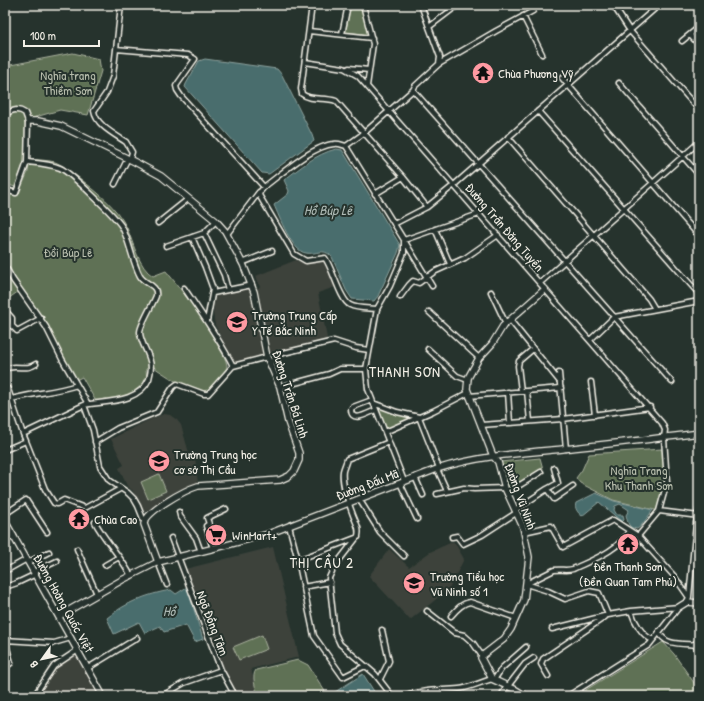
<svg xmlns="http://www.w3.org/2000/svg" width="704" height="701" font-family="'Patrick Hand',sans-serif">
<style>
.built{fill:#3c423b}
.green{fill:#5f7154;stroke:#aab19e}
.water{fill:#496d6d;stroke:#8da29e}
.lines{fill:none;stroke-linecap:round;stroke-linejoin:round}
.street-casing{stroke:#f4f1e8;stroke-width:7}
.secondary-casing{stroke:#f4f1e8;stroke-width:8}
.street{stroke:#26332d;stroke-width:4}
.secondary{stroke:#26332d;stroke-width:5.5}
.labels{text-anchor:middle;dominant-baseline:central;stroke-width:4;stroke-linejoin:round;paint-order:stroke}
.poi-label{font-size:13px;fill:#f4f1e8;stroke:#26332d;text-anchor:start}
.park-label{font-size:13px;fill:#b8bead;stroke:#26332d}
.street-label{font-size:13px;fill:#f4f1e8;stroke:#26332d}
.water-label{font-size:14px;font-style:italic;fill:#b0bcb7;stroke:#26332d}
.quarter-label{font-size:15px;letter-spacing:1px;fill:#f4f1e8;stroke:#26332d}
</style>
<rect width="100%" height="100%" fill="#26332d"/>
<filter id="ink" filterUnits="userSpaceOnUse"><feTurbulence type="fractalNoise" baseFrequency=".025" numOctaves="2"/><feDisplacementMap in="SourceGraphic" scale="8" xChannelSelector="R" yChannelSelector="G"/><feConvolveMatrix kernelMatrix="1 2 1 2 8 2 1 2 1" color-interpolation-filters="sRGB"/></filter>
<g filter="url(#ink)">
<path class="built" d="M 296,260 L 307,264 L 323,261 L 326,264 L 335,287 L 318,293 L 328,343 L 268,358 L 255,289 L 260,287 L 256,276 Z
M 249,287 L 264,356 L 234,364 L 215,325 L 213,313 L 215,294 Z
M 164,414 L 170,415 L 177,420 L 181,425 L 189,453 L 193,453 L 195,457 L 198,484 L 187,487 L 143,513 L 133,491 L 127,486 L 119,468 L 124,465 L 111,439 L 153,418 Z
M 450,543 L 455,543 L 464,559 L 449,589 L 410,620 L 369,576 L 389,549 L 409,567 L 430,552 Z
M 273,547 L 299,657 L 251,669 L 257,696 L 225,696 L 230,693 L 222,674 L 225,671 L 185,569 Z
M 76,651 L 96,693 L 87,696 L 45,696 L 40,687 L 53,668 Z"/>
<path class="green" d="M 350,5 L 361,5 L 369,33 L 368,35 L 347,32 L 346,30 Z
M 73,53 L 99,59 L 101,71 L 88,115 L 60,110 L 25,120 L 26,157 L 15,187 L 5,184 L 5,66 Z
M 30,159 C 38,160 47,160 55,162 C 63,165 71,172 78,177 C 97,192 116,206 127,228 C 133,242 139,268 153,276 L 166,271 C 185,294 202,318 217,344 C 220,350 227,359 227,367 C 226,372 212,386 207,390 L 203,391 L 175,381 L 152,366 L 146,369 L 147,381 L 143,388 L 133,398 L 98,405 L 82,377 L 74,381 L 47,327 L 19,291 L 5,301 L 5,187 L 20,190 L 28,172 Z
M 381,408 L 411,417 L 412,418 L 386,429 L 379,410 Z
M 662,449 L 667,482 L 659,511 L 613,500 L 580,483 L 576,478 L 582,470 L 589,454 Z
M 540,458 L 543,469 L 508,491 L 500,462 Z
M 159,474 L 166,491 L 148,499 L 141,482 Z
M 262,635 L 267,649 L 239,660 L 233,647 Z
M 663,642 L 674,654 L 699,690 L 699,696 L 576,696 Z
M 298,660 L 308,665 L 326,693 L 326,696 L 258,696 C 256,689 251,676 256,670 Z"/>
<path class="water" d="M 205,59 L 277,69 L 282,75 L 312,135 L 314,141 L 269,174 L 262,173 L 185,87 L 186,84 L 199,61 Z
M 336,149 L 342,150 L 344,153 L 400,245 L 398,253 L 378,296 L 374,301 L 352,299 L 346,290 L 332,257 C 323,247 317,255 306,253 C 292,252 279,216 274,205 L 288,194 L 289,191 L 284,180 C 300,168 316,154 336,149 Z
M 596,493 L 614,501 L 653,510 L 641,526 L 637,529 C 628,528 628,523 626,515 L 629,510 L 620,504 L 615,506 L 614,510 L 617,515 L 623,515 L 624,520 L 622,522 L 599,502 L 582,516 C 578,513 574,508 576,503 Z
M 187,587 L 203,639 L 195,642 L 186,625 L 164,632 L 160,626 L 145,633 L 139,622 L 114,634 L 107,618 C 125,603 147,594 171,590 L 176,594 Z
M 363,674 L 375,693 L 371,696 L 333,696 L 332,694 Z"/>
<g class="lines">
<g class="street-casing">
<path id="street" d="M 121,5 L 113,76 L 107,92 L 94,111 C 96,125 114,134 126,142 L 132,152 L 130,159
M 312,5 L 301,89 L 302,94 C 311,101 325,97 336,101 L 403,177 L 427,207
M 363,5 L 373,44 L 367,86
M 613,5 L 630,31 L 699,110
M 523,16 L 542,54
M 429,27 L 458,5
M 309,31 L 372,38
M 342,34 L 348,5
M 690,35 L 699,45
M 682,41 L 699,27
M 116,49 L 188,55 L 195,59 L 176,86 L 177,90 L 181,96 L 264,187
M 305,62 L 344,68 L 358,76 L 662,423 L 665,430 L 664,438 L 667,482 L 659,511 L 638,536 L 613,520 L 563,547 L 551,526 L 524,532
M 439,64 L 496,31 L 533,11
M 349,68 L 369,70
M 562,78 L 699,236
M 619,83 L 699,175
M 413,90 L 672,382
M 538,111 L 699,294
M 5,114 C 13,110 18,108 25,113 L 28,121 L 27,162 L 16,193 L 5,190
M 508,137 L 649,299 L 655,309
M 346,146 L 364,133 L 413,90 L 415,86 L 439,64 L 440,57 L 421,5
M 27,162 C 37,163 50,164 60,168 C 70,172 116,217 122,227 C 130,243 132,261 140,276 C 145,285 158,284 156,296 C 153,304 140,325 140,332 C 140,342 148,351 150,361 C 152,367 151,372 149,379 C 139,403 106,401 84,405
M 115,184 L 128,158
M 375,194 L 403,177
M 158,223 L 188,199
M 394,224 L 427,207 L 454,185 L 659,5
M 435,229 L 450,264
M 204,233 L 224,275 L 228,290
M 227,234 L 259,192
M 192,237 L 205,267 L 213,289 L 207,321
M 166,246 L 204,233 L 216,221
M 242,263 L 272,251
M 5,266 L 13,280 L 46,327 L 62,359 L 88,404
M 540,283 L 699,142
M 432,286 L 404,240 L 479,214
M 184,288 C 201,313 219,338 233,366
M 491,292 L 506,324
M 213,293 L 252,285
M 400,297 L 409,285 L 413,281 L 419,283 L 434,272 L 465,258 L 498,235
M 377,309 C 369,308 357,309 350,305 C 340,300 333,269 325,258 L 306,261 L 294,254 L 259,195 L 260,192 L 264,187 C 281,174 314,145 334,144 C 338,143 342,145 346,146 L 404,240 L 404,253 L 390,286 L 377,309 L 366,369 L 368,389 L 404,481
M 5,310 L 12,318 L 12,326
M 429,312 L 479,358
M 510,320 L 560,382
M 5,325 L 12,326 L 17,331 L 41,318
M 590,340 L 614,317 L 699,301
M 428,349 L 457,376 L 468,380
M 270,365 L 274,358 L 279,354 L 334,341 L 356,348 L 369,350
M 5,368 C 8,368 12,367 15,367 C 24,367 28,369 36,364
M 559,373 L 566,449
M 591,382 L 595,415
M 280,387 L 329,374 L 340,369 L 366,369
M 8,389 L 23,434
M 521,391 L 518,366 L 519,361 L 533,349
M 527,391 L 530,421
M 508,392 L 510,423
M 469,396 L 561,388
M 372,400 L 353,407 L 351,409 C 351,424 368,413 376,410
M 5,401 C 29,393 53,393 77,385
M 373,403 L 397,412 L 419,417 L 439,468
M 481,425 L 563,419 L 650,407
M 385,432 L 433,411 L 468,393
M 26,441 L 45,489 L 54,503 L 57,504 L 64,500 L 85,508 L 120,489
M 95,442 L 118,428 L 157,412 L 173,387 L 177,384 L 204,394 L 208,394 L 233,366 L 267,357
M 389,442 L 347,459 C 346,463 344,467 343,471 C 341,484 349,504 353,515 C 356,523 360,528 358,536 L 334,567 L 329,578 L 335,633 L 340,644 L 375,674 L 392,696
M 5,450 L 26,441 L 23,434 L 84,405 L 93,430 L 100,466 L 109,480 L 128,493 L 134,499 L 138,506 L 144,521
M 437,469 L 447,491
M 415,477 L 423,495
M 400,483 L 417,519
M 547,489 L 558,483 L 554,468
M 507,493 L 541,472
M 437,494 L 464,488 L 474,489 L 505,488
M 359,499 L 380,532 L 404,556
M 515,510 L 547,489 L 554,499 L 573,486
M 659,511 L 699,516
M 179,512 L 180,516 L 196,538 L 201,552
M 5,514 L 26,500 L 47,532
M 95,522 C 105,541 121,556 131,576
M 289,526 L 298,560 L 314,636 L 343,677 L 365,666
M 638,536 L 674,576 L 688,596
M 452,537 L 457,536 L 463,544 L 482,535 L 516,513
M 171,538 L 221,670 L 234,694
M 5,541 L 14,536
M 77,549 L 97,594
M 213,549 L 206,526 L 209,524 L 207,518 L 226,509
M 298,560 L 358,537
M 29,562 L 49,552
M 158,562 L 167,585
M 105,565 L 119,557
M 5,570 L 9,569 L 27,559
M 34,572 L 57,561
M 526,584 L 554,570 C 561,569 567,571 573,569 C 594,559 617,551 630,531
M 526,584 L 548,591 L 565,599 L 589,591 L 599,593 L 608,615
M 5,587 L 17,583 L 36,574
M 303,587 L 330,582
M 687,602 L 689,597 L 696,523 L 699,509
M 427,611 L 455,633 L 464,635 L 473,643 L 482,656
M 631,611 C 634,621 642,636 653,640
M 451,616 C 456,610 462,603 470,602 L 516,618
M 552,629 L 608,615 L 631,611 L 679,607
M 659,631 C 663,647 686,643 699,645
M 5,640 L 54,643 L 71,638
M 694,644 L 699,651
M 5,667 L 11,663 L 5,640
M 88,668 L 137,638
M 548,676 L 541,664 L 543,659 L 605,617
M 380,679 L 389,661 L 382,630
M 494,680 L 502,668 L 526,647
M 508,686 L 525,664 L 534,658
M 34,696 L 54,666 L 78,650
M 162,696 L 184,683 L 221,670
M 406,696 C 423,689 441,691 459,689 C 469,688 481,682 492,679
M 501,696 L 507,686
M 568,696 L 649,645 L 679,607"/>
</g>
<g class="secondary-casing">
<path id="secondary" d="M 28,121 L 38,121 L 61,126 L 135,162 L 161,176 L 216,221 L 225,231 L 243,264 L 254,292 L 267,357 L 280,387 L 288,422 L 299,453 L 299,460 L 294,471 L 289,476 L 280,480 L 198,486 C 185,490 146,511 144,524 L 158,562
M 5,521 L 103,696
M 679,607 L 687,602 L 699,603
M 59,616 L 122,580 L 158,562 L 227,545 L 268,534 L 437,469 C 478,456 520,453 563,449 C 608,444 654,439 699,433
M 526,696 L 516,690 L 492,679 L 481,658 L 482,656 L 504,639 L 511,629 L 524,600 L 529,557 L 523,527 L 505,488 L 498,462 L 493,456 L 467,389 L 468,378 L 479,358 L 492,344 L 503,326 L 545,289"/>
</g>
<use href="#street" class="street"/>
<use href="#secondary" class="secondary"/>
</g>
</g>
<defs>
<g id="temple-disc" transform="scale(1.15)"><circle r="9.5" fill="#ff9aa2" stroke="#26332d"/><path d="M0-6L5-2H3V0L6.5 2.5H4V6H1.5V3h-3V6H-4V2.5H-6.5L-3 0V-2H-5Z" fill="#111"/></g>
<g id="university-disc" transform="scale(1.15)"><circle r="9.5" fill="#ff9aa2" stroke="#26332d"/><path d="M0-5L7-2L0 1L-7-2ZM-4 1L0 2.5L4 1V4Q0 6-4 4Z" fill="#111"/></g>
<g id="school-disc" transform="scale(1.15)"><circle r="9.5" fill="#ff9aa2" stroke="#26332d"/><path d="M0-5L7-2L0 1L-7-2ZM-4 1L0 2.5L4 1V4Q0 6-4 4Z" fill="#111"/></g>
<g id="supermarket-disc" transform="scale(1.15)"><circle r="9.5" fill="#ff9aa2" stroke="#26332d"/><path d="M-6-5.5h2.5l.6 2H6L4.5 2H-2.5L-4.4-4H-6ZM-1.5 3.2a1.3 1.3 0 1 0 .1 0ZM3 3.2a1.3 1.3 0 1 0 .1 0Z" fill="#111"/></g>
</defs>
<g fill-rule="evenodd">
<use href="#temple-disc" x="483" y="73"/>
<use href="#university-disc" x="237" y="322"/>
<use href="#school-disc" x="159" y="461"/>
<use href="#temple-disc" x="79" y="519"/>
<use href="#supermarket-disc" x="216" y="535"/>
<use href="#temple-disc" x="628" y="544"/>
<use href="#school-disc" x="414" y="583"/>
</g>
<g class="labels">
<g class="poi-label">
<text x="498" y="73">Chùa Phương Vỹ</text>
<text x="252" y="315">Trường Trung Cấp<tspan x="252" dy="15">Y Tế Bắc Ninh</tspan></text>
<text x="174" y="454">Trường Trung học<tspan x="174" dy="15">cơ sở Thị Cầu</tspan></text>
<text x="94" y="519">Chùa Cao</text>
<text x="232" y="535">WinMart+</text>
<text x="628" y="566" text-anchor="middle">Đền Thanh Sơn<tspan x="628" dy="15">(Đền Quan Tam Phủ)</tspan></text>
<text x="430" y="576">Trường Tiểu học<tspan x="430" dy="15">Vũ Ninh số 1</tspan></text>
</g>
<g class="park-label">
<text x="68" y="75">Nghĩa trang<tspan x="68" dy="15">Thiềm Sơn</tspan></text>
<text x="68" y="252">Đồi Búp Lê</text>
<text x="639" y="470">Nghĩa Trang<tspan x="639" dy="15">Khu Thanh Sơn</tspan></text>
</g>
<g class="street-label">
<text transform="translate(505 227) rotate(49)">Đường Trần Đăng Tuyển</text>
<text transform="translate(291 394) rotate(72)">Đường Trần Bá Linh</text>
<text transform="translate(367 484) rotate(-21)">Đường Đấu Mã</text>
<text transform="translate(521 496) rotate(70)">Đường Vũ Ninh</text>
<text transform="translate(64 603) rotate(61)">Đường Hoàng Quốc Việt</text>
<text transform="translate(213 623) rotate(69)">Ngõ Đồng Tâm</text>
</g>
<g class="water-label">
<text x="328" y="209">Hồ Búp Lê</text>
<text x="169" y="610">Hồ</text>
</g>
<g class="quarter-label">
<text x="405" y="371">THANH SƠN</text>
<text x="322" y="562">THỊ CẦU 2</text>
</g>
</g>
<rect width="704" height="701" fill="none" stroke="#26332d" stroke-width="20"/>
<rect x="10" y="10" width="684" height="681" fill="none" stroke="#f4f1e8" stroke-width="1.5" filter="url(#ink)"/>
<g transform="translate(42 659) rotate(237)" stroke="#26332d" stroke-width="3" paint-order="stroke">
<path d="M0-3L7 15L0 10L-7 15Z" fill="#f4f1e8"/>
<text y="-6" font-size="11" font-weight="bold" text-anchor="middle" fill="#f4f1e8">B</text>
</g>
<path d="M24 40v6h75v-6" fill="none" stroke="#f4f1e8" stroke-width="2"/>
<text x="30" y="40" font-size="12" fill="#f4f1e8" stroke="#26332d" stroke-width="3" paint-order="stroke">100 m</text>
</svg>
